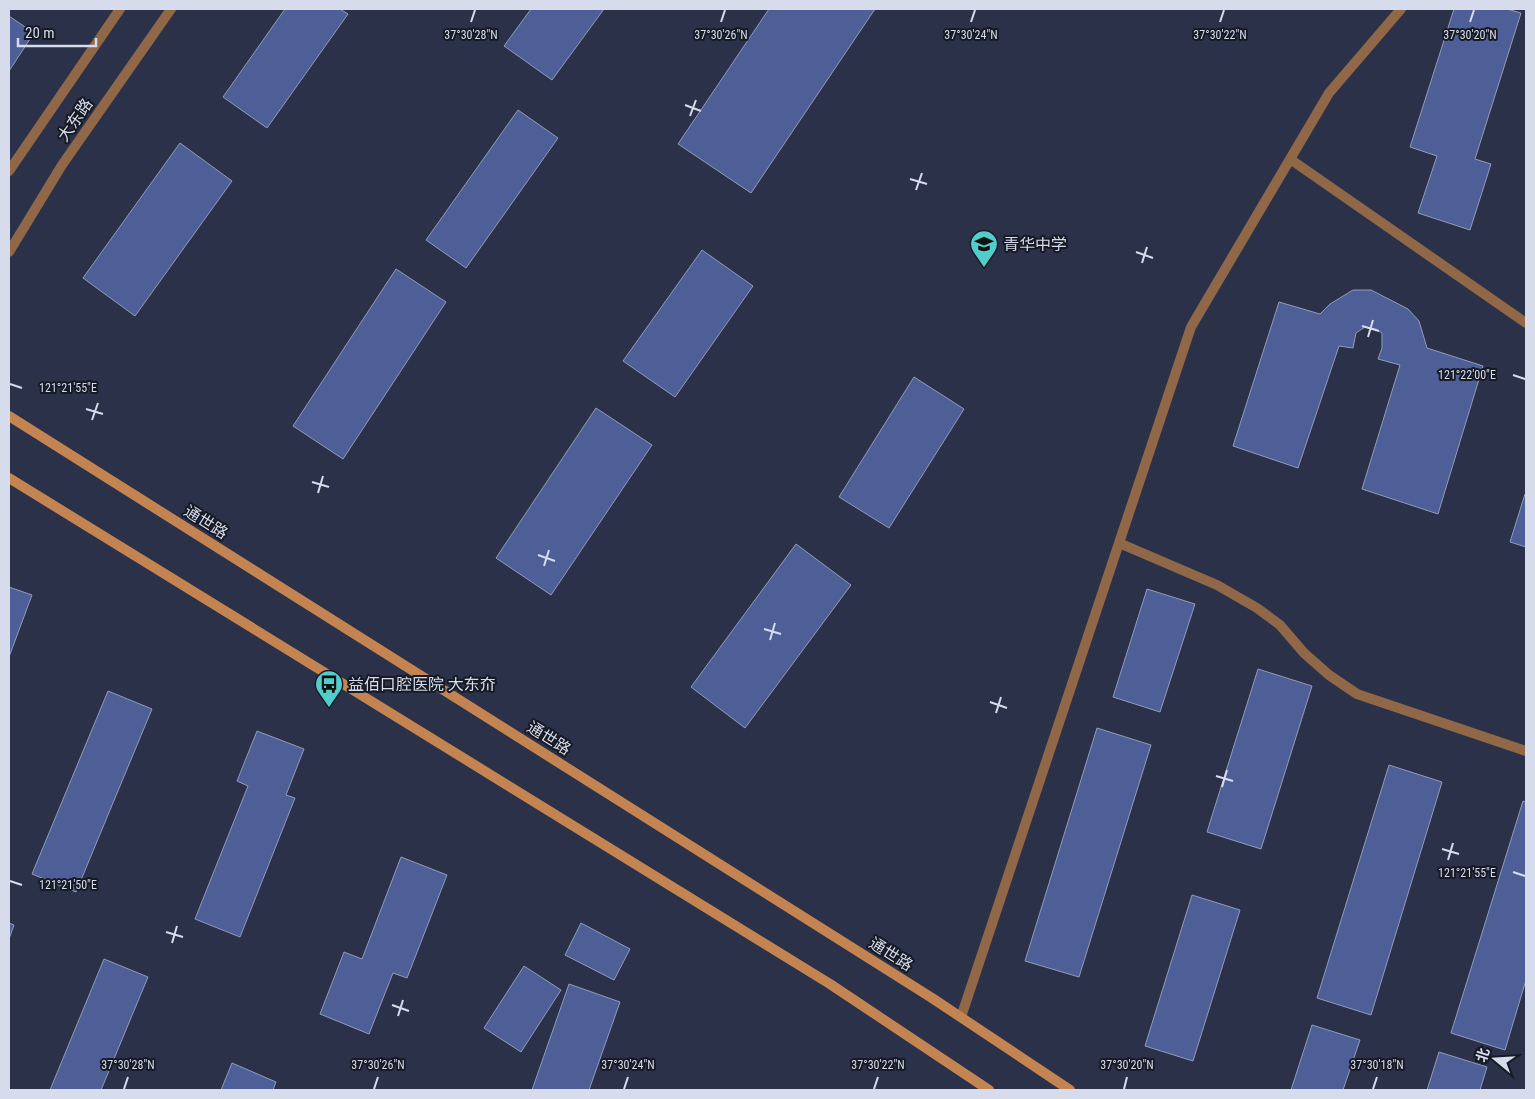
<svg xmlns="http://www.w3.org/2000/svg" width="1535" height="1099" font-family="'Roboto Condensed','Noto Sans SC',sans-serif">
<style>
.building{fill:#4e5f97;stroke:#929cb9}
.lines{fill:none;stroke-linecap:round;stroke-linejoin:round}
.minor{stroke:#906848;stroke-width:10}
.tertiary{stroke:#906848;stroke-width:10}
.secondary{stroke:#c48451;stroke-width:10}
.ticks{fill:none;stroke:#d7dcec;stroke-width:2}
.labels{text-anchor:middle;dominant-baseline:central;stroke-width:4;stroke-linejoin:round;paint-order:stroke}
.street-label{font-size:16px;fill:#d7dcec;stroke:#161a24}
.poi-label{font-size:16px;fill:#d7dcec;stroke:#161a24;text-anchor:start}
.ticks-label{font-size:12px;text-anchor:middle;fill:#d7dcec;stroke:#161a24;stroke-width:4;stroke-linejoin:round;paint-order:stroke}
</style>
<rect width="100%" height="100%" fill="#2a3149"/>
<path class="building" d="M 285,9 L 340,9 L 348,14 L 267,128 L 223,97 Z
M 531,9 L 604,9 L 552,80 L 504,46 Z
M 769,9 L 875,9 L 751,193 L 678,144 Z
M 1454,9 L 1507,9 L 1521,13 L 1475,159 L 1491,164 L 1470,230 L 1418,213 L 1437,156 L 1410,147 Z
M 9,16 L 34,33 L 9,71 Z
M 518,110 L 558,138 L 466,268 L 426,240 Z
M 180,143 L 232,181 L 135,316 L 83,278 Z
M 702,250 L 753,286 L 675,397 L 623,361 Z
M 396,269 L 446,302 L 343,459 L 293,426 Z
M 1353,290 L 1371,290 L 1408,309 L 1419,321 L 1427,348 L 1483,366 L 1438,514 L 1362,489 L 1400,365 L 1378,359 L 1382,348 L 1382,333 L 1376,329 L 1365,327 L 1356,333 L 1353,348 L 1339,346 L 1298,468 L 1233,446 L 1279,302 L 1320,314 L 1330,304 Z
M 914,377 L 964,409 L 889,528 L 839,497 Z
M 596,408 L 652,445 L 551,595 L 496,558 Z
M 1525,494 L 1526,494 L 1526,547 L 1510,542 Z
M 796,544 L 851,585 L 745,728 L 691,687 Z
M 9,587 L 32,595 L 9,657 Z
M 1147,589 L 1195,604 L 1160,712 L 1113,697 Z
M 1258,669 L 1312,686 L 1261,849 L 1207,832 Z
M 108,691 L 152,709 L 76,892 L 32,874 Z
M 1097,728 L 1151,745 L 1079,977 L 1025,961 Z
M 257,731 L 304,749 L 286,795 L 295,798 L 240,937 L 195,919 L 248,786 L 237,781 Z
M 1389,765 L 1442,782 L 1371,1015 L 1317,998 Z
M 1523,801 L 1526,802 L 1526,980 L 1505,1050 L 1451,1033 Z
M 401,857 L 447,875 L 407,978 L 393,973 L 369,1034 L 320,1014 L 344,952 L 362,959 Z
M 1192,895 L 1240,910 L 1193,1061 L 1145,1046 Z
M 9,923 L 14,925 L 9,939 Z
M 581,923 L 630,949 L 614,980 L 565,955 Z
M 104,959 L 148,977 L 101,1090 L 50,1090 Z
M 524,966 L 561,990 L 521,1052 L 484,1028 Z
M 569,984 L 620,1002 L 589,1090 L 532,1090 Z
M 1312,1025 L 1360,1040 L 1343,1090 L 1291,1090 Z
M 1439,1052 L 1487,1067 L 1480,1090 L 1427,1090 Z
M 232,1063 L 276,1082 L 273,1090 L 221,1090 Z"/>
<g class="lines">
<path class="minor" d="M 1290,159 L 1526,323
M 1119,543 L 1217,585 L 1257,608 L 1280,625 L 1304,653 L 1329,675 L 1357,694 L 1526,751
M 961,1017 L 1191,327 L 1329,93 L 1401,9"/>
<path class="tertiary" d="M 9,171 L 120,9
M 9,252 L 62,165 L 171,9"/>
<path class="secondary" d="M 9,416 L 932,998 L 1070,1090
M 9,478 L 830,984 L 989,1090"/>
</g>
<path class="ticks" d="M 471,22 L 475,10M 721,22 L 725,10M 971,22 L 975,10M 1220,22 L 1224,10M 1470,22 L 1474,10M 685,105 L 701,111M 690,116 L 696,100M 910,179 L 927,184M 916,190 L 922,173M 1136,252 L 1153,258M 1142,263 L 1147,247M 1362,326 L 1379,331M 1368,337 L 1373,320M 1513,375 L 1525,379M 10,384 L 22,388M 86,409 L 103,414M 92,420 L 98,403M 312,482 L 329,487M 318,493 L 323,476M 538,555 L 555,561M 544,566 L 549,550M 764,629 L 781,634M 770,640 L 775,623M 990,702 L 1007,708M 996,713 L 1001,697M 1216,776 L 1233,781M 1222,787 L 1227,770M 1442,849 L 1459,854M 1448,860 L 1453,843M 1513,872 L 1525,876M 10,881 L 22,885M 166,932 L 183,937M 172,943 L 177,926M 392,1005 L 409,1011M 398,1016 L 403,1000M 124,1089 L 128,1077M 374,1089 L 378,1077M 624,1089 L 628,1077M 874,1089 L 878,1077M 1124,1089 L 1127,1077M 1373,1089 L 1377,1077"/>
<defs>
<g id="school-pin" transform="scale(1.4375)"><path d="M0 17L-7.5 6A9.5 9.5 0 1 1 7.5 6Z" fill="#53cdcb" stroke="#161a24"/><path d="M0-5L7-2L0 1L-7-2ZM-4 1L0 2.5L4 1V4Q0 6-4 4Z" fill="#111"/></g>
<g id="bus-pin" transform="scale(1.4375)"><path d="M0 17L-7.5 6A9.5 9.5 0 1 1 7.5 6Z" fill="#53cdcb" stroke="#161a24"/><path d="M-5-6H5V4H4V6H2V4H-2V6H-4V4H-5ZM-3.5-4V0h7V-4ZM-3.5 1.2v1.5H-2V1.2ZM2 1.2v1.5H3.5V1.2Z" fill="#111"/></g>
</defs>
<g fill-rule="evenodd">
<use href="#school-pin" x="984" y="244"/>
<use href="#bus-pin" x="329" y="684"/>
</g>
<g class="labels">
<g class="street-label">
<text transform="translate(75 120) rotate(-55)">大东路</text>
<text transform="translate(206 522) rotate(32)">通世路</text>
<text transform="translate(549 738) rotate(32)">通世路</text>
<text transform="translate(891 954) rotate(32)">通世路</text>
</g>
<g class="poi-label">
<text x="1003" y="244">青华中学</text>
<text x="348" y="684">益佰口腔医院 大东夼</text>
</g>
</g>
<g class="ticks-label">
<text x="471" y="39">37°30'28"N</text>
<text x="721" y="39">37°30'26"N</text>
<text x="971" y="39">37°30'24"N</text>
<text x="1220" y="39">37°30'22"N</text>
<text x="1470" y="39">37°30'20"N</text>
<text x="1467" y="379">121°22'00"E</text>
<text x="68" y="392">121°21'55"E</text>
<text x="1467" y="877">121°21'55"E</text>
<text x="68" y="889">121°21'50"E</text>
<text x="128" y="1069">37°30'28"N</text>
<text x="378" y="1069">37°30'26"N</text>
<text x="628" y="1069">37°30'24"N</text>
<text x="878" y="1069">37°30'22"N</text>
<text x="1127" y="1069">37°30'20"N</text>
<text x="1377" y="1069">37°30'18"N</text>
</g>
<rect width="1535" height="1099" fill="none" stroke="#d7dcec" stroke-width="20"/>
<g transform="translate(1495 1059) rotate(288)" stroke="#161a24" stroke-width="4" paint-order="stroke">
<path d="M0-4L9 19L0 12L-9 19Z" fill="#d7dcec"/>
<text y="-8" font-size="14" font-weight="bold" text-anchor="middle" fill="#d7dcec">北</text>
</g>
<path d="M18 38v8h78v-8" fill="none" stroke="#d7dcec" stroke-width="2.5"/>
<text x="25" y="38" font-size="15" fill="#d7dcec" stroke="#161a24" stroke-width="4" paint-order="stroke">20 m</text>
</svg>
